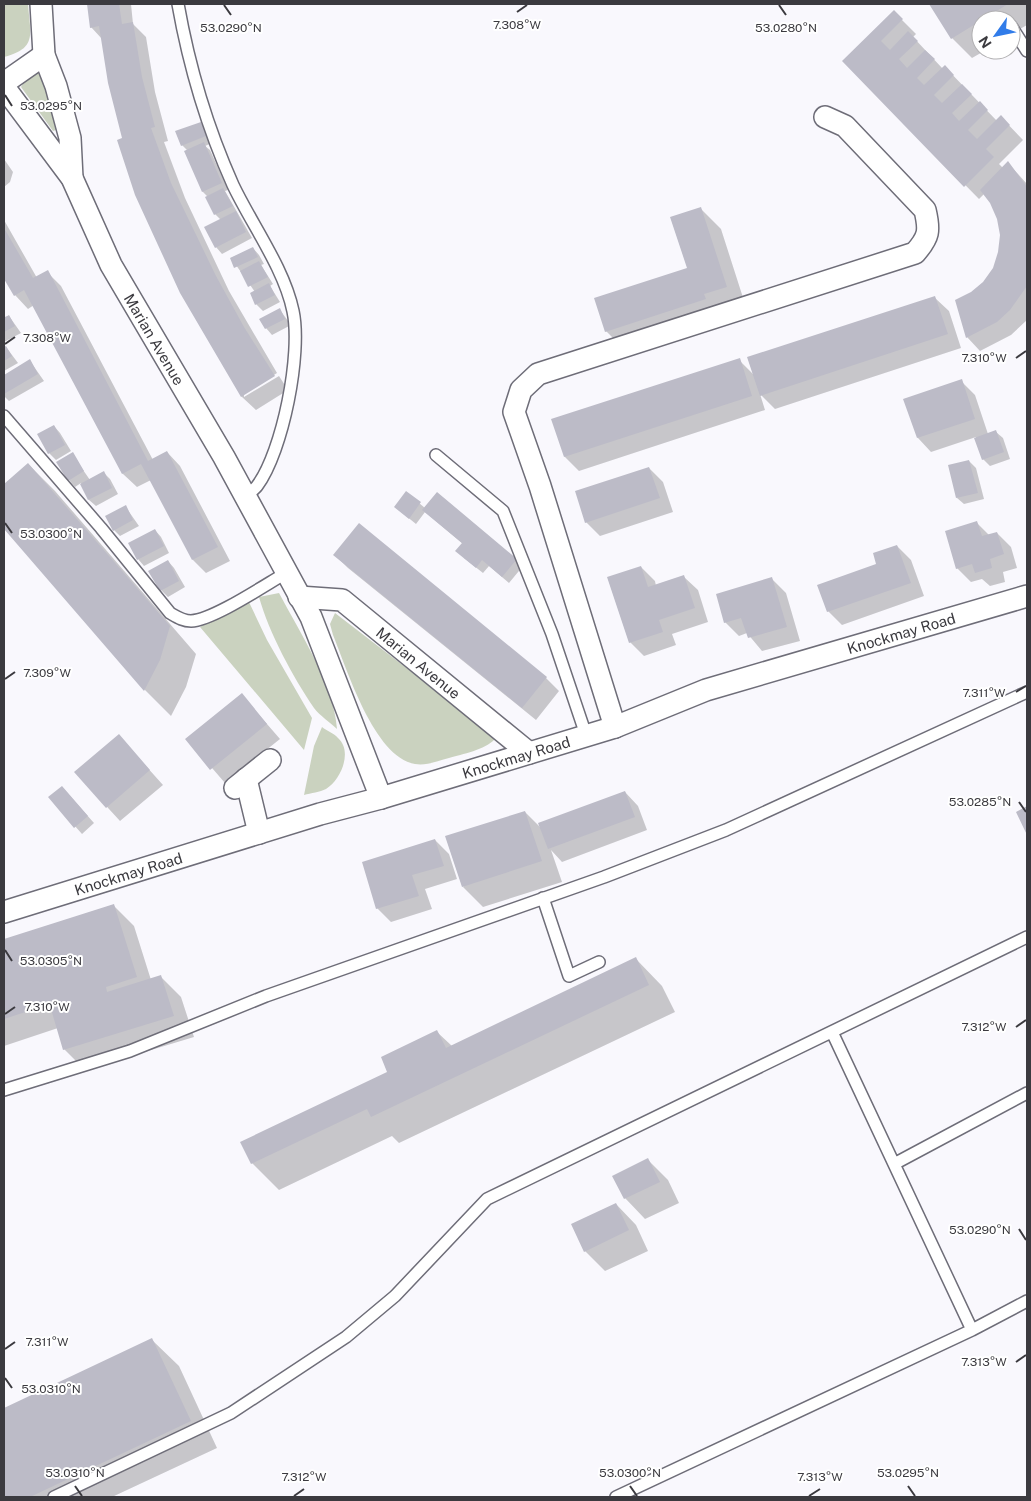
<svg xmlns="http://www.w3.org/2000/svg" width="1031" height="1501" font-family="'Public Sans',sans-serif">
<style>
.green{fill:#cad2bf}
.shadow{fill:#0003}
.building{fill:#bcbbc7}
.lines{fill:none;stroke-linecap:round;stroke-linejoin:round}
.lane-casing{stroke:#6e6d78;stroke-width:14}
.street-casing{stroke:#6e6d78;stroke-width:24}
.lane{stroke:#fff;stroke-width:11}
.street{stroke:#fff;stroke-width:21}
.ticks{fill:none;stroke:#3b3a3f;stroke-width:2}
.labels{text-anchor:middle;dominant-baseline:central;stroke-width:4;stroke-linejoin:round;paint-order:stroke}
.street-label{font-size:15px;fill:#3b3a3f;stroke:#fff}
.ticks-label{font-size:12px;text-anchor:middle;fill:#3b3a3f;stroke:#fff;stroke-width:4;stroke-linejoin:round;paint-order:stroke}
</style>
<rect width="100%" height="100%" fill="#f9f8fd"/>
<path class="green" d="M 4,4 L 28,4 C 30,34 38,48 4,57 Z
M 42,73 L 59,129 L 53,131 L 21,87 L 28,76 Z
M 279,593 C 300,633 334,684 337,729 C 330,722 320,716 314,708 C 293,677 269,633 259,597 Z
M 248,600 L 267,640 L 312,718 L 304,750 L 200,627 Z
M 335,613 L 491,733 L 495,739 C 485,750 462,754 449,758 C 438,761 426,766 415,764 C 374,757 347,669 333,635 L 330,624 Z
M 322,727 C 327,731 334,733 338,738 C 353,751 341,780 326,789 C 320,792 311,793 304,795 L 314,746 Z"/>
<path class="shadow" d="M 88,4 L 131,4 L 133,24 L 146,37 L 155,92 L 168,141 L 164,142 L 185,198 L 229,291 L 277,373 L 244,394 L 244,397 L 279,376 L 288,390 L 256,410 L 242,397 L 196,319 L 124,139 L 102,39 L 91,27 Z
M 931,4 L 1027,4 L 1027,25 L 1011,34 L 1011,20 L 981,20 L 981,50 L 986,50 L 972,58 L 952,38 Z
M 894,12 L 916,34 L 913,37 L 943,69 L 945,67 L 997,121 L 1001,117 L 1023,140 L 999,164 L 1003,168 L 1008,163 L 1027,184 L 1027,320 L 1011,335 L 980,351 L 967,337 L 971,293 L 984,282 L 994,268 L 1000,252 L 1001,235 L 998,218 L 991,202 L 984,194 L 979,199 L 843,61 Z
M 200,123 L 207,130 L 212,143 L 205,146 L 210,150 L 228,190 L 225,191 L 252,238 L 222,254 L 216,247 L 221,220 L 215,214 L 208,197 L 203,192 L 186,152 L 188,151 L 182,145 Z
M 4,159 L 13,172 L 10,182 L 4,187 Z
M 700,208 L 721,229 L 746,307 L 627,352 L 606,331 L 688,268 Z
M 4,220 L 37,278 L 47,272 L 61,286 L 153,460 L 167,452 L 180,466 L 230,561 L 206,573 L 193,560 L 151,480 L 137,487 L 123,474 L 34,305 L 28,309 L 15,295 L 4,276 Z
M 253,248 L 259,255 L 264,264 L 261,265 L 273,284 L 270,286 L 280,302 L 263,311 L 256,304 L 255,292 L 231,258 Z
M 935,298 L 949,311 L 961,348 L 775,409 L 760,394 L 765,410 L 579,471 L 565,457 L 553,420 L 739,360 L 754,375 Z
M 280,310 L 291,325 L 272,335 L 266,328 Z
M 9,316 L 21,333 L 4,342 L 4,317 Z
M 6,347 L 18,363 L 4,371 L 4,348 Z
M 30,361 L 44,381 L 9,401 L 4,396 L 4,376 Z
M 961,381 L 975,395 L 988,434 L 996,432 L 1003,438 L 1010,459 L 990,466 L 983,459 L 976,437 L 931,452 L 918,438 L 905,399 Z
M 54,426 L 60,433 L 71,451 L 56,460 L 49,453 Z
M 72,454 L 90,480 L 103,472 L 110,479 L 118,494 L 96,506 L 89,500 L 81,483 L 75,487 L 69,480 Z
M 969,461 L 976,468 L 984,499 L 964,504 L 957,498 Z
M 28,464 L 55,491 L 196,654 L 186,687 L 171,716 L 145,690 L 4,527 L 4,485 Z
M 649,468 L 663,482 L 673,512 L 600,536 L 586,522 Z
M 407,493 L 425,508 L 516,560 L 523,566 L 509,583 L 489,566 L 483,573 L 464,558 L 463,544 L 425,512 L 416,524 L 395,507 Z
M 125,506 L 139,526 L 120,536 L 114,530 Z
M 977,523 L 989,535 L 997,533 L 1011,547 L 1017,568 L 1003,572 L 1005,582 L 990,586 L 982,579 L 971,582 L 957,568 Z
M 155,530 L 161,537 L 169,553 L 144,566 L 138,559 Z
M 897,546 L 911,560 L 924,596 L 842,625 L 828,611 Z
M 335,555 L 546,678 L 559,691 L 536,720 L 348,568 Z
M 168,561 L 174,568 L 185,587 L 168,597 L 161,590 Z
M 641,567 L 655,581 L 656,586 L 684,577 L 698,590 L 708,622 L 672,634 L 676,645 L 644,656 L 630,642 Z
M 772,579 L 786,593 L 800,641 L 762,651 L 747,633 L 739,636 L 725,622 Z
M 242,695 L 280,739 L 225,783 L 187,739 Z
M 119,736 L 163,785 L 120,821 L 76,773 Z
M 62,787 L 94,823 L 82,834 L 50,798 Z
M 625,792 L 638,806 L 647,830 L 562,862 L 551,850 L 562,882 L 483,907 L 463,887 L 525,812 L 542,829 Z
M 435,840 L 449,854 L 457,879 L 425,889 L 432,909 L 391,922 L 377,908 Z
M 113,905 L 134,926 L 151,980 L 161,977 L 181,997 L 194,1037 L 85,1070 L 64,1049 L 58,1028 L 4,1046 L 4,940 Z
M 636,959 L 662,986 L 675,1012 L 399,1143 L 392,1136 L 279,1190 L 252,1163 L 389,1072 L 437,1032 L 452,1046 Z
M 648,1160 L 668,1180 L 679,1203 L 645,1219 L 625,1198 Z
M 616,1204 L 636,1225 L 648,1251 L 605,1271 L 585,1251 Z
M 152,1340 L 179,1366 L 217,1448 L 112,1497 L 4,1497 L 4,1409 Z"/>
<path class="building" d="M 87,4 L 119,4 L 122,24 L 133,22 L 142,77 L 155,127 L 151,128 L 171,183 L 216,276 L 244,327 L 275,376 L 241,397 L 180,293 L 135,195 L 117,140 L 122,138 L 108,83 L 99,26 L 90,28 Z
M 929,4 L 1008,4 L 951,39 Z
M 894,10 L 903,19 L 881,41 L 890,50 L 908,31 L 918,41 L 899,59 L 907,68 L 925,50 L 935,59 L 917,78 L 924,85 L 945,65 L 954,75 L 934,95 L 942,103 L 962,84 L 972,94 L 952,113 L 959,121 L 980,101 L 988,110 L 968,130 L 977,139 L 1001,115 L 1010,125 L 986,149 L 994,157 L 964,187 L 842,61 Z
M 201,122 L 206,136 L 181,146 L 175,131 Z
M 204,142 L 222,183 L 202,192 L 184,151 Z
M 1008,161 L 1027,187 L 1027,286 L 1010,310 L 997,322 L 966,338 L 955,300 L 971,292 L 983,282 L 993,268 L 998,252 L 1000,235 L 997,219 L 990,203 L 980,190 Z
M 223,188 L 233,206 L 214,215 L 205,197 Z
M 701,207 L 727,287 L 704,294 L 706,299 L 605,332 L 594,298 L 687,268 L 670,217 Z
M 236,211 L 246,232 L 215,248 L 204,227 Z
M 4,228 L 33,278 L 48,270 L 148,461 L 167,451 L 218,547 L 192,560 L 141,464 L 122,474 L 24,290 L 14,296 L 4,279 Z
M 253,247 L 258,257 L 234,268 L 230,258 Z
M 259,261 L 268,277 L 248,287 L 240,271 Z
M 269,283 L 275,295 L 255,305 L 250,293 Z
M 935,296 L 948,334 L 760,396 L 747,357 Z
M 280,308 L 285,319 L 265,329 L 259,319 Z
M 9,315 L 15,326 L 4,332 L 4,318 Z
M 6,346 L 12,356 L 4,361 L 4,347 Z
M 740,358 L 752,396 L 564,457 L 551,419 Z
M 30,359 L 38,374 L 4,394 L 4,375 Z
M 962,379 L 975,419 L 917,438 L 903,399 Z
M 54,425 L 65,445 L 48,454 L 37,434 Z
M 996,430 L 1004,452 L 982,460 L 974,438 Z
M 73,452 L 84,471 L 68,481 L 56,462 Z
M 969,460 L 978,493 L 956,498 L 948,465 Z
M 28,463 L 170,626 L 160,660 L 144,691 L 4,529 L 4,484 Z
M 649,467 L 660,498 L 585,523 L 575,491 Z
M 104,471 L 112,488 L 88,500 L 80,484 Z
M 406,491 L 421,502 L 409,519 L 394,507 Z
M 437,492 L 517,559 L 502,577 L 482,560 L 476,568 L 455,551 L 462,543 L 422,510 Z
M 126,505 L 133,520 L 113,531 L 105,516 Z
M 977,521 L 982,536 L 997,532 L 1004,554 L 990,559 L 992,568 L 975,573 L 972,564 L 956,569 L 945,531 Z
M 359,523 L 547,677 L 522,708 L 333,555 Z
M 155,529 L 164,546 L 137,560 L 128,543 Z
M 897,545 L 911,583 L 827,612 L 817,585 L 876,564 L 873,553 Z
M 168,560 L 179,581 L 160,591 L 148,571 Z
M 641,566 L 648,587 L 684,575 L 695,608 L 659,620 L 663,632 L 629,643 L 607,577 Z
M 772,577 L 787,627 L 748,638 L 741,618 L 724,623 L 716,594 Z
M 242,693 L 267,724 L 210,770 L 185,739 Z
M 119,734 L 150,770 L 106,808 L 74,772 Z
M 62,786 L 88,816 L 74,828 L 48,797 Z
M 625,791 L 635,817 L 548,849 L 538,823 Z
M 1027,806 L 1027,835 L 1016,812 Z
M 525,811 L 542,861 L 462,887 L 445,836 Z
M 435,839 L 444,866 L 412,875 L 419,896 L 376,909 L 362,862 Z
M 114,904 L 137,977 L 106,987 L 107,992 L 161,975 L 174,1016 L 63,1050 L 51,1009 L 57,1007 L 56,1002 L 4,1019 L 4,939 Z
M 636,957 L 649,985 L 371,1117 L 367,1109 L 251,1164 L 240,1142 L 387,1072 L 381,1057 L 437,1030 L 446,1048 Z
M 648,1158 L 660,1182 L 624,1199 L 612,1176 Z
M 616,1203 L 629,1230 L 584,1252 L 571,1224 Z
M 152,1338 L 191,1421 L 30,1497 L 4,1497 L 4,1408 Z"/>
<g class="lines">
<g class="lane-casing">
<path id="lane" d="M 178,4 C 189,66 207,127 233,185 C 252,225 284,268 293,311 C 302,353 283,451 257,486 C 254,490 249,493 246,496
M 1011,26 L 1027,51
M 4,416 L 101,528 L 170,613 C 177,617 183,621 191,621 C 213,620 265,585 286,573
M 436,455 L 503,511 L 552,634 L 586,735
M 543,898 L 569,976 L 599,962
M 832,1032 L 972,1330
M 4,1090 L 130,1051 L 266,996 L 604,877 L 726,830 L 1027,692
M 894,1164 L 1027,1093
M 54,1497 L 231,1413 L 346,1337 L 395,1296 L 487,1199 L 1027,937
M 616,1497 L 972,1330 L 1027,1301"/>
</g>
<g class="street-casing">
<g id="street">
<path d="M 41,4 L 44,55 L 56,86 L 70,138 L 72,178"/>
<path d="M 4,83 L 44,55"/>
<path id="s1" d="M 4,87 L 72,178 L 111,265 L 224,457 L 311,617 L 381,798"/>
<path id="s2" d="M 299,597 L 342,600 L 529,753"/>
<path d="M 615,727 L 540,486 L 514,412 L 521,390 L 538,374 L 915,253 C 929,237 930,231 925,210 L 845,126 L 825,117"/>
<path d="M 246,779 L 259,833"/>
<path d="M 235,788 L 270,760"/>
<path id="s3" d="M 4,912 L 320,814 L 381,798 L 615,727 L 706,690 L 1027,596"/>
</g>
</g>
<use href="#lane" class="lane"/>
<use href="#street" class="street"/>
</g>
<path class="ticks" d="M 224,5 L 231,15M 779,5 L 786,15M 517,12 L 527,5M 5,95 L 12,106M 5,344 L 15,337M 1016,358 L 1026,351M 5,523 L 12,533M 5,679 L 15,672M 1016,692 L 1026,686M 1019,802 L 1026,812M 5,950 L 12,961M 5,1014 L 15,1007M 1016,1027 L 1026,1020M 1019,1229 L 1026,1240M 5,1349 L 15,1342M 1016,1362 L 1026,1355M 5,1378 L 12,1388M 75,1486 L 82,1496M 630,1486 L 637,1496M 908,1486 L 915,1496M 294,1496 L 304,1489M 809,1496 L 820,1489"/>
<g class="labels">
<g class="street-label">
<text stroke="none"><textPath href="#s1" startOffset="295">Marian Avenue</textPath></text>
<text stroke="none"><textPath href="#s3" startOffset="940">Knockmay Road</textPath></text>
<text stroke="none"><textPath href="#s2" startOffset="142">Marian Avenue</textPath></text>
<text stroke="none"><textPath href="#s3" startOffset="535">Knockmay Road</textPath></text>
<text stroke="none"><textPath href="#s3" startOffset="130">Knockmay Road</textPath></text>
</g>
</g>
<g class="ticks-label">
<text x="517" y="29">7.308°W</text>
<text x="231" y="32">53.0290°N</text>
<text x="786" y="32">53.0280°N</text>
<text x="51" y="110">53.0295°N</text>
<text x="47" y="342">7.308°W</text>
<text x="984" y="362">7.310°W</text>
<text x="51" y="538">53.0300°N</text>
<text x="47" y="677">7.309°W</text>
<text x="984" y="697">7.311°W</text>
<text x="980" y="806">53.0285°N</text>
<text x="51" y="965">53.0305°N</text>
<text x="47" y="1011">7.310°W</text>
<text x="984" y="1031">7.312°W</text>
<text x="980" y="1234">53.0290°N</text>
<text x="47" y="1346">7.311°W</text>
<text x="984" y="1366">7.313°W</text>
<text x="51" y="1393">53.0310°N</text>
<text x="75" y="1477">53.0310°N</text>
<text x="630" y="1477">53.0300°N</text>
<text x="908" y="1477">53.0295°N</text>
<text x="304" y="1481">7.312°W</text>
<text x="820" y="1481">7.313°W</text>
</g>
<rect width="1031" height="1501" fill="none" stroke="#3b3a3f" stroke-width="10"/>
<g transform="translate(996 35) rotate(237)"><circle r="24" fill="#ffffff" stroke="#b1b0b2"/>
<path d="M0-4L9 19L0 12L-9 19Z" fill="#317ce9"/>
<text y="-8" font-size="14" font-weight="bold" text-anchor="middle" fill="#3b3a3f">N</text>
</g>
</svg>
